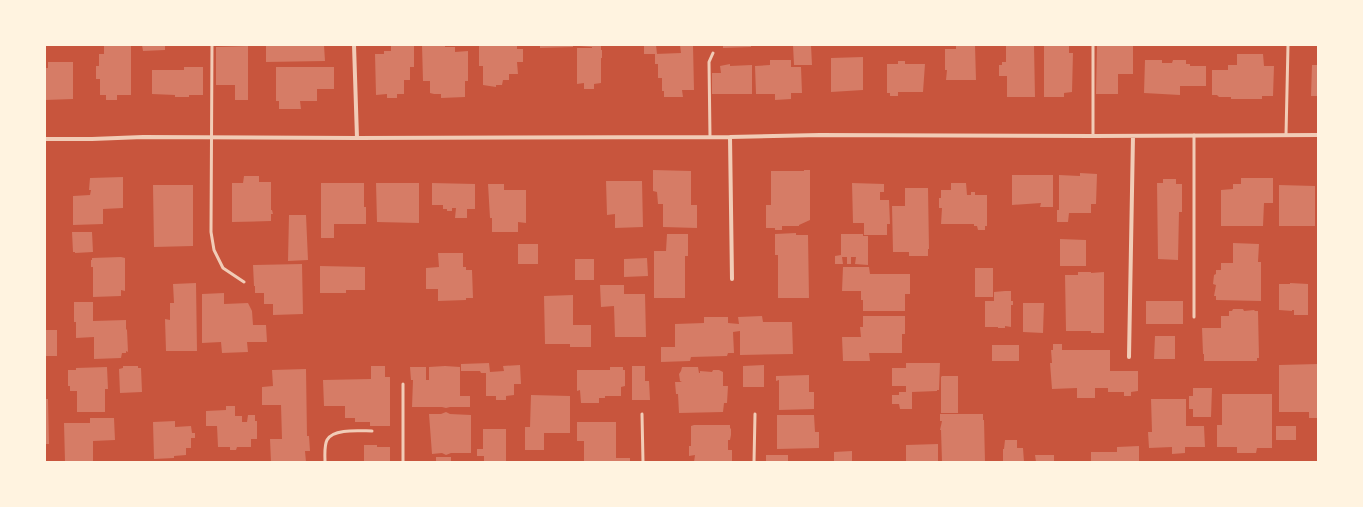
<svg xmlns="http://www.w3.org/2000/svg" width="1363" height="507" font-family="'Fira Sans Condensed',sans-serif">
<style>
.building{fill:#d67c66}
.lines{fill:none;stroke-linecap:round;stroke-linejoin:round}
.service{stroke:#f1ccb7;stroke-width:3}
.minor{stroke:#f1ccb7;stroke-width:4}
</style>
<rect width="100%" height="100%" fill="#c8553d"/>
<path class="building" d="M 104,45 L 131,45 L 131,95 L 117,95 L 117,100 L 106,100 L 106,95 L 100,95 L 100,79 L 96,79 L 96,66 L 99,66 L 99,54 L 104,54 Z
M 142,45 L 165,45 L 165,50 L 143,51 Z
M 266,45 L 324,45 L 325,61 L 266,62 Z
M 391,45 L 414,45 L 414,67 L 410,67 L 410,80 L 404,80 L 404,94 L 397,94 L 397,98 L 387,98 L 387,94 L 376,95 L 375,54 L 384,54 L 384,51 L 391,51 Z
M 422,45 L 445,45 L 445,47 L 455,47 L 455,52 L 468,51 L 468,81 L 465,81 L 465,97 L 441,98 L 441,94 L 434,94 L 430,93 L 430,81 L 423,81 Z
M 479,45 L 517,45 L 517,49 L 523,49 L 523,62 L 517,62 L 518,74 L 509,74 L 509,80 L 503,80 L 502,85 L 496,85 L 496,87 L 483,85 L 483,66 L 479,66 Z
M 540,45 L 573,45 L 573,47 L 540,48 Z
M 579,45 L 601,45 L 601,50 L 602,50 L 602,58 L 601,58 L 601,83 L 594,84 L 594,89 L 584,89 L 584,83 L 577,84 L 577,48 L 592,48 L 592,47 L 579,46 Z
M 644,45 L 656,45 L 657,54 L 644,54 Z
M 680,45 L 693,45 L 694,90 L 682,90 L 683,97 L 664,97 L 664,91 L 662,91 L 662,78 L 658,78 L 658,64 L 655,64 L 655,54 L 681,53 Z
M 723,45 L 751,45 L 751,47 L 723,48 Z
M 793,45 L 811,45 L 812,65 L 794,65 Z
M 956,45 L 975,45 L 976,80 L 946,80 L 947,70 L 945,70 L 945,49 L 956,49 Z
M 1006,45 L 1034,45 L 1035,97 L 1007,97 L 1007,76 L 999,76 L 999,65 L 1002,65 L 1002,62 L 1006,62 Z
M 1044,45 L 1069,45 L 1069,53 L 1073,53 L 1072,92 L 1064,93 L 1064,97 L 1044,97 Z
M 1133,45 L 1133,74 L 1118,74 L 1118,94 L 1096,94 L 1097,46 Z
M 248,46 L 248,100 L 235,100 L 235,85 L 216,85 L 216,47 Z
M 1237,54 L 1263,54 L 1264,66 L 1274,66 L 1273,96 L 1262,96 L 1262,99 L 1231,99 L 1231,97 L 1219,97 L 1217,95 L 1212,95 L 1212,70 L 1228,70 L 1228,65 L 1237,65 Z
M 863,57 L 863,90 L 831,92 L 831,58 Z
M 770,60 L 791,60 L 791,67 L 801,67 L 802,93 L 791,93 L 791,99 L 775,100 L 775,94 L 756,94 L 755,66 L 770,65 Z
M 1145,60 L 1162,60 L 1162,63 L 1172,63 L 1173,60 L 1186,60 L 1186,64 L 1190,64 L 1190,66 L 1206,66 L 1206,86 L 1180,86 L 1180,95 L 1144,93 Z
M 898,61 L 905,61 L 905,64 L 925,64 L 923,92 L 898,92 L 898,96 L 890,96 L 890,93 L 887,93 L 887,64 L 898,64 Z
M 48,62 L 73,62 L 73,99 L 45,100 L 45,68 L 48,68 Z
M 730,64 L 730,66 L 752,65 L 752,94 L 712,94 L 712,73 L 721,73 L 720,66 Z
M 1312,65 L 1318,65 L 1318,96 L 1311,96 Z
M 184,67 L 203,67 L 203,95 L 189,95 L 189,97 L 175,97 L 175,95 L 152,94 L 152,70 L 184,70 Z
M 276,67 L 334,67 L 334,89 L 317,89 L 317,101 L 300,101 L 301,109 L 279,109 L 279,101 L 276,101 Z
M 653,170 L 691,171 L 691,205 L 697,205 L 697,228 L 663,227 L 663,204 L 658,204 L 657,192 L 653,191 Z
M 804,170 L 810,170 L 810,220 L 799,225 L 799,226 L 782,226 L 782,230 L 775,230 L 775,228 L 766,228 L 766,205 L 771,205 L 771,171 L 804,171 Z
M 1080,173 L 1097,174 L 1096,204 L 1091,204 L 1091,213 L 1069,213 L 1068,222 L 1057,222 L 1057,210 L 1059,210 L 1059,175 L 1080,176 Z
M 1012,175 L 1053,175 L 1053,207 L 1040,207 L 1041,203 L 1012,205 Z
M 244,176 L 259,176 L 259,182 L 271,182 L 271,210 L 272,210 L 273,214 L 271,214 L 271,221 L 232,222 L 232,183 L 243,183 Z
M 123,177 L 123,208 L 103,209 L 103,224 L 73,225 L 73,196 L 90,195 L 91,190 L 89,190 L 90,178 Z
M 1241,178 L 1273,178 L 1273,203 L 1264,203 L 1263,226 L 1221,226 L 1221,190 L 1233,189 L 1233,184 L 1241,184 Z
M 1163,179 L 1176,179 L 1176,184 L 1182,184 L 1182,212 L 1179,212 L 1178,260 L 1158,259 L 1157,183 L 1163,183 Z
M 606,181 L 642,181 L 643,227 L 615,228 L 615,214 L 607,215 Z
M 321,183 L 364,183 L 364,207 L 366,207 L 366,224 L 334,224 L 334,238 L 321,238 Z
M 376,183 L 419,183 L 419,223 L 377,222 Z
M 432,183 L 475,184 L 475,209 L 467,209 L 467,218 L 455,218 L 456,208 L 452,208 L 452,211 L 447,211 L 447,209 L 443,209 L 443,205 L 432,205 Z
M 852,183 L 884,184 L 884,192 L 880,192 L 880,200 L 889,200 L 890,224 L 887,224 L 887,235 L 864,235 L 864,223 L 853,223 Z
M 951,183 L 966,183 L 967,195 L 971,195 L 971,192 L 975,192 L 975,195 L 987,195 L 987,226 L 985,226 L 985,230 L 978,230 L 977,226 L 974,226 L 974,224 L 941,224 L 942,208 L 939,208 L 939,198 L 941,198 L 941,190 L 951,190 Z
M 488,184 L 504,184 L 504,190 L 526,190 L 526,223 L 518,222 L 518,232 L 492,232 L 492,218 L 490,218 Z
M 153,185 L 193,185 L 193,246 L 154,247 Z
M 1279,185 L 1315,186 L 1315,226 L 1279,226 Z
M 905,188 L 928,188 L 929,249 L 928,249 L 928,256 L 909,256 L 909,252 L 893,252 L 892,206 L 905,206 Z
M 289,215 L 306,215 L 308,260 L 288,261 Z
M 72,232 L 92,232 L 93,252 L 75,253 L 75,252 L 73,252 Z
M 796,233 L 796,235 L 808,235 L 809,298 L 778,298 L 778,255 L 775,255 L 775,234 Z
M 667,234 L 688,234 L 688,256 L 685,256 L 685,298 L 654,298 L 654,251 L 666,251 Z
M 841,234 L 863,234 L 863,236 L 868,236 L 868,265 L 855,264 L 856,257 L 851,257 L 851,264 L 847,264 L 847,257 L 842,257 L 843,264 L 835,264 L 835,256 L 841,255 Z
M 1060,239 L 1086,240 L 1086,266 L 1060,266 Z
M 1233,243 L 1259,244 L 1258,262 L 1261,262 L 1261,301 L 1216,300 L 1216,296 L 1214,296 L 1216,285 L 1213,284 L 1214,275 L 1216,274 L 1216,270 L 1221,270 L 1221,263 L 1233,263 Z
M 518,244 L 538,244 L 538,264 L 518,264 Z
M 438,253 L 463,253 L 463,267 L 466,267 L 466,270 L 472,270 L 473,298 L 466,298 L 466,300 L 438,301 L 438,289 L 426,289 L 426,268 L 439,267 Z
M 121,257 L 125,258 L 125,291 L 121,290 L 121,296 L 93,297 L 93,267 L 91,267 L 91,260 L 92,260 L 92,258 Z
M 647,258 L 648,276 L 624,277 L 624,259 Z
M 575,259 L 594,259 L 594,280 L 575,280 Z
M 302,264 L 303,314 L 273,315 L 273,304 L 264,304 L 264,293 L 255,293 L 255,286 L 254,286 L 253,265 Z
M 320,266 L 365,267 L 365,290 L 346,290 L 346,293 L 320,293 Z
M 843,267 L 869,267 L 870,274 L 910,274 L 910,294 L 905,294 L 905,311 L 863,311 L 863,300 L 861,300 L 861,291 L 842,291 Z
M 975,268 L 993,268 L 993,297 L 975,297 Z
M 1078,272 L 1091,272 L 1091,273 L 1104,272 L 1104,333 L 1091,333 L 1091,331 L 1066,331 L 1065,275 L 1078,275 Z
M 196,283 L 197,351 L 166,351 L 165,319 L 170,320 L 170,303 L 174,303 L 173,284 Z
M 1290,283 L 1308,284 L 1308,315 L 1294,315 L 1294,310 L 1292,310 L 1292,311 L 1279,310 L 1279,284 L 1290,284 Z
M 600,285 L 624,285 L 624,294 L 645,294 L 646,337 L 615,337 L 614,306 L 601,307 Z
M 1005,291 L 1011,291 L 1011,301 L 1013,301 L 1013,305 L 1011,305 L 1011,327 L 1005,326 L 1005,328 L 998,328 L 998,327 L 985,327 L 985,301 L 994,301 L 994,292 Z
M 224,293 L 224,304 L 248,303 L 252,311 L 253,325 L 266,325 L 267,342 L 247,342 L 248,352 L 222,353 L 221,342 L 202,343 L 202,294 Z
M 573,295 L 573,325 L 591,325 L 591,347 L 570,347 L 570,344 L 545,344 L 544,296 Z
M 1146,301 L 1183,301 L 1183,324 L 1146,324 Z
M 74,302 L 93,302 L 93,321 L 126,320 L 126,329 L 127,330 L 128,352 L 126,351 L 126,353 L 122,353 L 121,358 L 94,359 L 94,337 L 76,338 L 76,322 L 74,322 Z
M 1023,303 L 1044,303 L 1043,333 L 1023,332 Z
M 1233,309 L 1243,309 L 1244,311 L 1254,310 L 1255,311 L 1258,311 L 1259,358 L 1257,358 L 1257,361 L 1204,361 L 1204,354 L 1203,354 L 1202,328 L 1221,328 L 1221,316 L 1229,316 L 1229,311 L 1232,311 Z
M 762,316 L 763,322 L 792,322 L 793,354 L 740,355 L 740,331 L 733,332 L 734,353 L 728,353 L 727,356 L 691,357 L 690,361 L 661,362 L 661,347 L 675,347 L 675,324 L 704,323 L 704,317 L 728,317 L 728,323 L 739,324 L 738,317 Z
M 863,316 L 905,316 L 905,334 L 902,334 L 902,353 L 869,353 L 870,361 L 843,361 L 842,337 L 861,337 L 860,327 L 863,327 Z
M 45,330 L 57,330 L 57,356 L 45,356 Z
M 1155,336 L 1175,336 L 1175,359 L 1154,359 Z
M 1053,344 L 1062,344 L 1062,350 L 1110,350 L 1110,371 L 1138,371 L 1138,391 L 1131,392 L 1131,396 L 1124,396 L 1124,392 L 1108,392 L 1108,388 L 1095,388 L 1095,398 L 1077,398 L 1077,388 L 1052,389 L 1050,363 L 1052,363 L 1051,350 L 1053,350 Z
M 992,345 L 1019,345 L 1019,361 L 992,361 Z
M 489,363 L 490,372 L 504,371 L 503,366 L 520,365 L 521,384 L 514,384 L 514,395 L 506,396 L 506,400 L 496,400 L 496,396 L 486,396 L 486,373 L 481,373 L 480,371 L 461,371 L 461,364 Z
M 906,363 L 940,363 L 939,390 L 937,390 L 937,391 L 912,392 L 912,409 L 900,409 L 899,404 L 892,404 L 892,395 L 899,395 L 899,392 L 906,392 L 906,386 L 892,386 L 892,368 L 906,368 Z
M 1318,364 L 1318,418 L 1309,418 L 1309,412 L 1279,412 L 1279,365 Z
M 764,365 L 764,387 L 743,387 L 743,366 Z
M 123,366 L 138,366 L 138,368 L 141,368 L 142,392 L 120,393 L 119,369 L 123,368 Z
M 371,366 L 385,366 L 385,377 L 390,377 L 390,426 L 370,426 L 370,422 L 355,422 L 355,418 L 345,418 L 345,406 L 324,406 L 323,380 L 371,379 Z
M 445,366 L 460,367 L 460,396 L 470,396 L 470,407 L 450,407 L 446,408 L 442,407 L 412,407 L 413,380 L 411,380 L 410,367 L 426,367 L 426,380 L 429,380 L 429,367 Z
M 632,366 L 645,366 L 645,381 L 649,381 L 650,400 L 632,400 Z
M 107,367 L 108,389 L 105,389 L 105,412 L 77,412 L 77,391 L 70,391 L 70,386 L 68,386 L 68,370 L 76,370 L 76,368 Z
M 610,367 L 623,367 L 623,370 L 625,370 L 625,386 L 621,387 L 621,396 L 605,396 L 605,398 L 599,398 L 599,403 L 581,403 L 580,390 L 577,391 L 577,370 L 610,370 Z
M 682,367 L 698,367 L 699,373 L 700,373 L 700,371 L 712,372 L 713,370 L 719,370 L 723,372 L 723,386 L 728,386 L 727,403 L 724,403 L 723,412 L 679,413 L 678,394 L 676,394 L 675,382 L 682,382 L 680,381 L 679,374 L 681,371 Z
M 306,369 L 307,436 L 309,436 L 310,451 L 305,451 L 306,462 L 271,462 L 270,439 L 282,439 L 281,405 L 262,405 L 262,387 L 273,386 L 272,370 Z
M 809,375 L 809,392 L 814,392 L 814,409 L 779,410 L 779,380 L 776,381 L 776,376 Z
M 942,376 L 958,376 L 958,413 L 941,413 L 941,377 Z
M 1193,388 L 1212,388 L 1211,417 L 1193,417 L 1193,409 L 1189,409 L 1189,396 L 1193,396 Z
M 1222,394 L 1272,394 L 1272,448 L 1257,448 L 1256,453 L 1237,453 L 1237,447 L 1217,447 L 1217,425 L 1222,425 Z
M 531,395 L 570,396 L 570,433 L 544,433 L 544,450 L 525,450 L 525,427 L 530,427 Z
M 45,399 L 48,399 L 49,444 L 45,444 Z
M 1151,399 L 1186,399 L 1186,426 L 1204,426 L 1205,447 L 1185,447 L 1185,453 L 1172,454 L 1172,447 L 1149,448 L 1148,432 L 1152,432 Z
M 226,406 L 235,406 L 235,416 L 242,416 L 242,422 L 247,422 L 248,415 L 255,415 L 255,421 L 257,421 L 257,439 L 251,439 L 251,447 L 237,447 L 236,450 L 230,450 L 230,447 L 218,447 L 217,426 L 206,426 L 206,411 L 226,410 Z
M 446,412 L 450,414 L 471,415 L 471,453 L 451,453 L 446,455 L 442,453 L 432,454 L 429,414 L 441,414 Z
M 940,414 L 983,414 L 983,420 L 984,420 L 985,462 L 942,462 L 941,430 L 940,430 L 942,421 L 940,421 Z
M 777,415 L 814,415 L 815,432 L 819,432 L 819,448 L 777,449 Z
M 90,418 L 114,418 L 115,440 L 93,441 L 93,462 L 65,462 L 64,423 L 90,423 Z
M 175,421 L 175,427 L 191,426 L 192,433 L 195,433 L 195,438 L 191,438 L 191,448 L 186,448 L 186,455 L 174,456 L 174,458 L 154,459 L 153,422 Z
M 577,422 L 616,422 L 616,458 L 630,458 L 630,462 L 584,462 L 584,441 L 577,441 Z
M 694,425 L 730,425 L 730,428 L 731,429 L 731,435 L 730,440 L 728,440 L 728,450 L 732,450 L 732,462 L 694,462 L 695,455 L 689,456 L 689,446 L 691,446 L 691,426 Z
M 1276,426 L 1296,426 L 1296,440 L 1276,440 Z
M 483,429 L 506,429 L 506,462 L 484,462 L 484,456 L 477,456 L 477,449 L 483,449 Z
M 1005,440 L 1017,440 L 1017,448 L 1023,448 L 1024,462 L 1003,462 L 1003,449 L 1004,449 Z
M 938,444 L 938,462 L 906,462 L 906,445 Z
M 364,445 L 377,445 L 377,447 L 390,447 L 390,462 L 364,462 Z
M 1139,446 L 1139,462 L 1091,462 L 1091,452 L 1117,452 L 1117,447 Z
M 852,451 L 852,462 L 834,462 L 834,452 Z
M 766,455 L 788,455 L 788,462 L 766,462 Z
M 1035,455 L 1054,455 L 1054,462 L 1036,462 Z
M 436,457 L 451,457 L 451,462 L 436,462 Z"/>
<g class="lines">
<path class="service" d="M 212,45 L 211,232 L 214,250 L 223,268 L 244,282
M 1194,135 L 1194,317
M 1286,135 L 1288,45
M 1093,136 L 1093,45
M 710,137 L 709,62 L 713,53
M 403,384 L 403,462
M 642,414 L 643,462
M 325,462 C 325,455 324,446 327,440 C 333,428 361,431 372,431
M 754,462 L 755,414"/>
<path class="minor" d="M 354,45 L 357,138
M 730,137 L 732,279
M 45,139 L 92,139 L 143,137 L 357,138 L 730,137 L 820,135 L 1093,136 L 1318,135
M 1129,357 L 1133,136"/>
</g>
<rect width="1363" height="507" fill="none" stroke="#fff3e0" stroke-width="92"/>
</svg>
